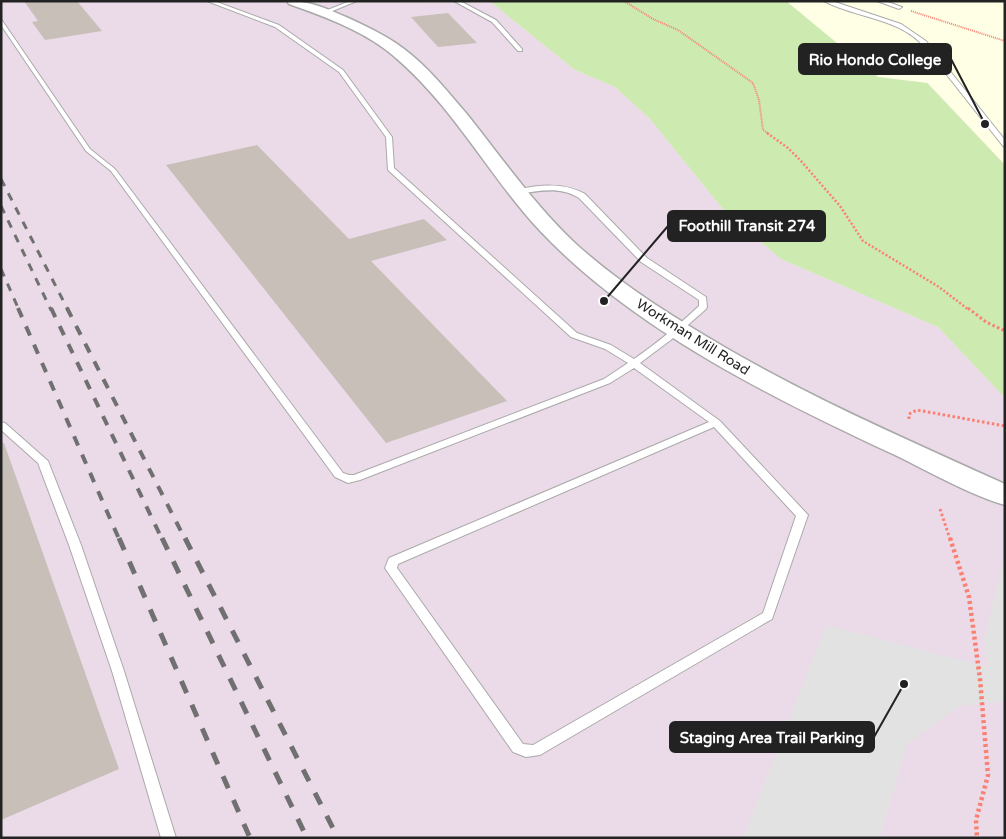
<svg xmlns="http://www.w3.org/2000/svg" width="1006" height="839" font-family="'Varela Round',sans-serif">
<style>
.industrial{fill:#ebdbe8}
.education{fill:#ffffe5}
.grass{fill:#cdebb0}
.parking{fill:#e2e2e2}
.building{fill:#c7bfb8}
.lines{fill:none;stroke-linecap:round;stroke-linejoin:round}
.service-casing{stroke:#a9a9a9;stroke-width:2}
.tertiary-casing{stroke:#a9a9a9;stroke-width:3}
.path-far3{stroke:#fa8072;stroke-width:2;stroke-dasharray:1 1;stroke-linecap:butt}
.path-far2{stroke:#fa8072;stroke-width:2.5;stroke-dasharray:2 2;stroke-linecap:butt}
.path-far1{stroke:#fa8072;stroke-width:3;stroke-dasharray:2.5 2.5;stroke-linecap:butt}
.path{stroke:#fa8072;stroke-width:4.5;stroke-dasharray:3 3;stroke-linecap:butt}
.service{fill:#fff;fill-rule:evenodd}
.tertiary{fill:#fff;fill-rule:evenodd}
.rail-far2{stroke:#707070;stroke-width:3;stroke-dasharray:8 8;stroke-linecap:butt}
.rail-far1{stroke:#707070;stroke-width:4;stroke-dasharray:10 10;stroke-linecap:butt}
.rail{stroke:#707070;stroke-width:5;stroke-dasharray:13 13;stroke-linecap:butt}
.labels{text-anchor:middle;dominant-baseline:central;stroke-width:4;stroke-linejoin:round;paint-order:stroke}
.street-label{font-size:14px;fill:#222;stroke:#fff}
.leader{fill:none;stroke:#222;stroke-width:2}
.callout-dot{fill:#222;stroke:#fff;stroke-width:2}
.callout{fill:#222;stroke:#222;stroke-width:2}
.callout-label{font-size:15px;text-anchor:middle;font-weight:bold;fill:#fff}
</style>
<rect width="100%" height="100%" fill="#f2efe9"/>
<path class="industrial" d="M 1,1 L 492,3 L 575,70 L 615,87 L 650,119 L 726,213 L 781,259 L 938,327 L 1005,398 L 1005,838 L 1,838 Z"/>
<path class="education" d="M 786,1 L 1005,1 L 1005,165 L 928,83 L 878,77 Z"/>
<path class="grass" d="M 486,1 L 786,1 L 878,77 L 927,83 L 1005,165 L 1005,398 L 938,327 L 781,259 L 726,213 L 650,119 L 615,87 L 575,70 L 492,3 Z"/>
<path class="parking" d="M 1005,552 L 1005,701 L 960,706 L 907,744 L 880,838 L 743,838 L 826,625 L 988,667 L 984,640 Z"/>
<path class="building" d="M 24,1 L 77,1 L 102,31 L 45,40 L 32,22 L 38,21 Z
M 448,13 L 477,43 L 438,47 L 411,17 Z
M 257,145 L 349,239 L 424,219 L 447,240 L 371,261 L 507,401 L 386,443 L 166,165 Z
M 1,443 L 4,443 L 119,769 L 1,820 Z"/>
<g class="lines">
<g class="service-casing">
<path id="service" d="M 207,1 L 214,1 L 279,25 L 343,70 L 392,137 L 394,168 L 577,333 L 611,345 L 634,359 C 657,343 678,326 699,306 L 699,300 L 641,262 L 579,198 C 560,186 540,191 518,194 L 515,194 L 515,190 C 539,185 563,182 585,194 L 647,258 L 706,297 L 707,307 L 706,309 L 672,339 L 640,363 L 720,421 L 808,515 L 772,619 L 540,755 L 526,757 L 513,752 L 387,571 L 385,568 L 389,558 L 709,422 L 634,368 L 610,383 L 360,480 L 348,483 L 335,477 L 111,171 L 86,151 L 1,25 L 1,19 L 90,149 L 115,169 L 343,473 L 349,475 L 354,475 L 604,379 L 628,363 L 605,349 L 571,337 L 388,170 L 386,137 L 339,72 L 275,27 ZM 714,427 L 796,516 L 763,613 L 533,745 L 523,744 L 397,568 L 398,564 Z
M 350,1 L 357,1 L 325,14 L 320,13 Z
M 454,1 L 460,1 L 496,20 L 522,49 L 522,51 L 518,51 L 492,22 Z
M 824,1 L 832,1 L 901,24 L 926,41 L 1005,140 L 1005,147 L 1003,146 L 928,51 L 872,55 L 869,53 L 872,51 L 925,48 C 902,18 855,18 824,1 Z
M 877,1 L 885,1 L 902,7 L 899,9 Z
M 1,422 L 5,423 L 48,461 L 81,545 L 124,671 L 176,838 L 161,838 L 112,671 L 69,545 L 38,463 L 1,430 Z"/>
</g>
<g class="tertiary-casing">
<path id="tertiary" d="M 287,1 C 311,1 325,8 346,17 C 366,26 387,36 404,49 C 428,67 447,91 466,113 C 502,158 535,206 577,245 C 623,286 673,317 726,348 C 816,400 910,441 1005,484 L 1005,505 C 970,495 928,471 895,455 C 777,400 644,335 551,242 C 494,186 458,111 396,58 C 367,32 326,17 289,4 Z"/>
</g>
<path class="path-far3" d="M 624,1 L 653,19 L 678,30 L 753,83 L 759,100 L 763,130 L 769,134
M 911,11 L 1005,41"/>
<path class="path-far2" d="M 767,133 L 788,148 L 801,161 L 840,206 L 863,241 L 939,287 L 969,310"/>
<path class="path-far1" d="M 968,308 L 986,322 L 1005,331
M 909,419 L 909,414 L 917,410 L 1005,426
M 940,509 L 950,539"/>
<path class="path" d="M 950,538 L 969,597 L 980,679 L 988,775 L 976,820 L 977,838"/>
<use href="#service" class="service"/>
<use href="#tertiary" class="tertiary"/>
<path class="rail-far2" d="M 1,179 L 68,310
M 1,206 L 51,310
M 1,269 L 19,310"/>
<path class="rail-far1" d="M 18,308 L 119,539
M 51,308 L 162,539
M 67,308 L 185,539"/>
<path class="rail" d="M 119,538 L 250,838
M 162,538 L 307,838
M 185,538 L 338,838"/>
</g>
<g class="labels">
<g class="street-label">
<text transform="translate(693 337) rotate(32)">Workman Mill Road</text>
</g>
</g>
<path class="leader" d="M985 124L951 59M604 301L668 226M904 684L874 737"/>
<g class="callout-dot">
<circle cx="985" cy="124" r="5"/>
<circle cx="604" cy="301" r="5"/>
<circle cx="904" cy="684" r="5"/>
</g>
<g class="callout">
<rect x="799" y="44" width="152" height="30" rx="5"/>
<rect x="668" y="211" width="157" height="30" rx="5"/>
<rect x="670" y="722" width="204" height="30" rx="5"/>
</g>
<g class="callout-label">
<text x="875" y="65">Rio Hondo College</text>
<text x="747" y="231">Foothill Transit 274</text>
<text x="772" y="743">Staging Area Trail Parking</text>
</g>
<rect width="1006" height="839" fill="none" stroke="#222222" stroke-width="5"/>
</svg>
